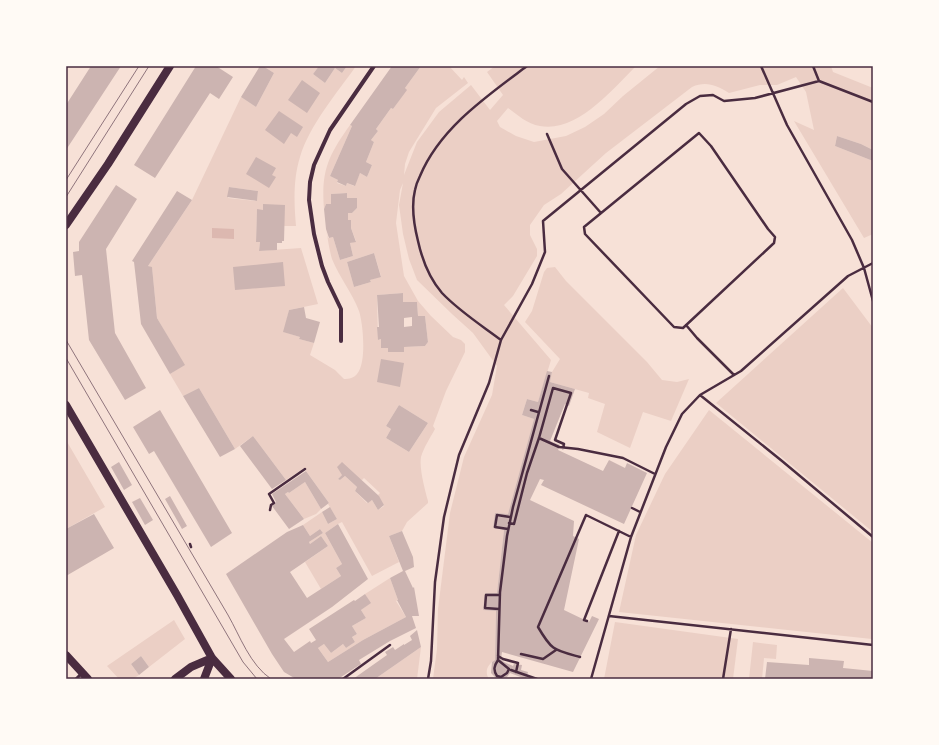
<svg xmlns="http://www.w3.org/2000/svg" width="939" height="745" font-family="'Golos Text',sans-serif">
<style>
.green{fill:#ebcfc5;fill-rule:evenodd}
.water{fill:#dcb8b0}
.building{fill:#ccb4b1;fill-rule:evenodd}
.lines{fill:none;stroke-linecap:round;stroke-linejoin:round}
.path{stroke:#4a2c40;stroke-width:2.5}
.service{stroke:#4a2c40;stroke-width:3}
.minor{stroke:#4a2c40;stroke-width:4}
.secondary{stroke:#4a2c40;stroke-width:8}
.tram{stroke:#8f747c;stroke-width:1}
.neatline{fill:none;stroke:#4a2c40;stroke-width:1.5}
</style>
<rect width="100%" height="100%" fill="#f7e1d7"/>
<path class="green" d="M 263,66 L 319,66 L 313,74 L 325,83 L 335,68 L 342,73 L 347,66 L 356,66 C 337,93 309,126 300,157 C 293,179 294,204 296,226 L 284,226 L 263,204 L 263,210 L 257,210 L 256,242 L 260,242 L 259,251 L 301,248 L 318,304 L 289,310 L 284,332 L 300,337 L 299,339 L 314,343 L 310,355 L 335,370 L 344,379 C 349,379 354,378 357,374 C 367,363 363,323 359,311 C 352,292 339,277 332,259 C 329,249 328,239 326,229 L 328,238 L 333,237 L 340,260 L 353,256 L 350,243 L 356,241 L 351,228 L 351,220 L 348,220 L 348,213 L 352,213 L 357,208 L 357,198 L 347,198 L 347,193 L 331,194 L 331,204 L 326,204 L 324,209 C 321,171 328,156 350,125 L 352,126 L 330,176 L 338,180 L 337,183 L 346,186 L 347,183 L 354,186 L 360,173 L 367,177 L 372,165 L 366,162 L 374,142 L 371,140 L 378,131 L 376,129 L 391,108 L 393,109 L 406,90 L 405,88 L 421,66 L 449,66 L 462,80 L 464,77 L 468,83 L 436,108 L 409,152 L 405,164 L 404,175 L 417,142 L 439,112 L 471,85 L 490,110 L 503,95 L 487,72 L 495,66 L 636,66 C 613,89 577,133 540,126 C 527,124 518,115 508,108 L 497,121 L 500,127 L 516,136 L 534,142 L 566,136 L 585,127 L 604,114 L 623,96 L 660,66 L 831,66 L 833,72 L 873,88 L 873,150 L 861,144 L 837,136 L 835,146 L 873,161 L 873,234 L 864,238 L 794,121 L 814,130 L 806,92 L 796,77 L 777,85 L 760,85 L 729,93 C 716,85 706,81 692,87 L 606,153 L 561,194 L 544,205 L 530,225 L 530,235 L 537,249 L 537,256 L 513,296 L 504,305 L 551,360 L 538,402 L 527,399 L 522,415 L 534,419 L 508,514 L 495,513 L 493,528 L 504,530 L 497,593 L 485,594 L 483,610 L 496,611 L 495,660 C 488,664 484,671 489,679 L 433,679 L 437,649 L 438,609 L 450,513 L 464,457 L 492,395 L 497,366 L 473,333 L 452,314 L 417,280 L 409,259 L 403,234 L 399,205 L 403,183 L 400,190 L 396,223 L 404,276 L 418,301 L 431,316 L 453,337 L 461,340 L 465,344 L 465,352 L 446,391 L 433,426 L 435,429 C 430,438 424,447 421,457 C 419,468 425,490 428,501 L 428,503 L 407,522 L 402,531 L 389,536 L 399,562 L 372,576 L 342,522 L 338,524 L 325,533 L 342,564 L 336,568 L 341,576 L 321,589 L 305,562 L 328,546 L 321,536 L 310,544 L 309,542 L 323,533 L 320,529 L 310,536 L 303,525 L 322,512 L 328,524 L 337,519 L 328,504 L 329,503 L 304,468 L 286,480 L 253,436 L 235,449 L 199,388 L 183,396 L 170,374 L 184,365 L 157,318 L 152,268 L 148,266 L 192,200 L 241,97 L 256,107 L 274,73 ZM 229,187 L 258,191 L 257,201 L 228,198 ZM 374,253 L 381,276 L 370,280 L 371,282 L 354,287 L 347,262 ZM 403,293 L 403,302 L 417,302 L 418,316 L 425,316 L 428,342 L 425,346 L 404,347 L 403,352 L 389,352 L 388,348 L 381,339 L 378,340 L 377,295 ZM 399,405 L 428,423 L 409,452 L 386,438 L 391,429 L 386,426 ZM 342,475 L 362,480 L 364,478 L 380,493 L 378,495 L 384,506 L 378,510 L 372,500 L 367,503 L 355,491 L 357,487 L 345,476 L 340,480 L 338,479 Z
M 555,267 L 566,281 L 647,362 L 662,380 L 677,382 L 689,379 L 671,421 L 643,412 L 630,448 L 597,432 L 605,404 L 588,398 L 589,393 L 550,382 L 552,372 L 560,359 L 525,322 L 532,311 L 544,272 L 547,268 Z
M 843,288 L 873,328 L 873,532 L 716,403 Z
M 709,410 L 873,543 L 873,621 L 872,639 L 619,612 L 636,535 L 665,474 Z
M 66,440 L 105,507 L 66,529 Z
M 305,482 L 321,509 L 316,514 L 304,519 L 285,494 L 288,492 L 289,493 Z
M 390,578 L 398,600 L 396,601 L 406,617 L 363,640 L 328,662 L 318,648 L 324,644 L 331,653 L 343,644 L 346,648 L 355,642 L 352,637 L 357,634 L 352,626 L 366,618 L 361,610 L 370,603 L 365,594 Z
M 174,620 L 185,639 L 149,667 L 141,656 L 131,664 L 139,675 L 133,679 L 119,679 L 107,666 Z
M 615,622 L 738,639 L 733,679 L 604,679 Z
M 753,642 L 777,645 L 776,659 L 764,658 L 762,679 L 749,679 Z
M 421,647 L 417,679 L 375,679 Z"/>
<path class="water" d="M 212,228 L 234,229 L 234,239 L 212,238 Z"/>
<path class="building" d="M 91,66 L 121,66 L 66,150 L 66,105 Z
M 196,66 L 216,66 L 233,77 L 219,99 L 210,93 L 155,178 L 134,165 Z
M 260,66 L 263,66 L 274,73 L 256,107 L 241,97 Z
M 319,66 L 347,66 L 342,73 L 335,68 L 325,83 L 313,74 Z
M 392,66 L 421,66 L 405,88 L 407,90 L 393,109 L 391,108 L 376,129 L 378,131 L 371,140 L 374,142 L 366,162 L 372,165 L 367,177 L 360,173 L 355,186 L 347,183 L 346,186 L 337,182 L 338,180 L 330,176 L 352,126 L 350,125 Z
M 302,80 L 320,93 L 307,113 L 288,100 Z
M 279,111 L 303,127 L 297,137 L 291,133 L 284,144 L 265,130 Z
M 837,136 L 861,144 L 873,150 L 873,161 L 835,146 Z
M 256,157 L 276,168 L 272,175 L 276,177 L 269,188 L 246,174 Z
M 116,185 L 137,199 L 106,249 L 115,333 L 146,388 L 125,400 L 89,340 L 82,275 L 75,276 L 73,252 L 79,251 L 79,242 Z
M 229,187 L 258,191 L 257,201 L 227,197 Z
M 177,191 L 192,200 L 148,266 L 152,267 L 157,318 L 185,365 L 170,374 L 141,324 L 134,262 L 132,261 Z
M 347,193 L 347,198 L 357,198 L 357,208 L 352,213 L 348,213 L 348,220 L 351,220 L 351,228 L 356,242 L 350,243 L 353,256 L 340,260 L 333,237 L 329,238 L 326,229 L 324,209 L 326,204 L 331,204 L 331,194 Z
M 263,204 L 285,205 L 284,241 L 282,241 L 282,243 L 277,243 L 277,250 L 259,251 L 260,242 L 256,242 L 257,209 L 263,210 Z
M 374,253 L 381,277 L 370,280 L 371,282 L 354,287 L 347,262 Z
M 283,262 L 285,286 L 235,290 L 233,267 Z
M 403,293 L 403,302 L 417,302 L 418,316 L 425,316 L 428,342 L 425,346 L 404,347 L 404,352 L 388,352 L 388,348 L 381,348 L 381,339 L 378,340 L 377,327 L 379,327 L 377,295 ZM 412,317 L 412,326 L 404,327 L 404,318 Z
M 304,307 L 306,318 L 320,322 L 314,343 L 299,339 L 300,337 L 283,332 L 289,310 Z
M 381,359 L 404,363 L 400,387 L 377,382 Z
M 547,371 L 552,372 L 550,382 L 575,389 L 569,406 L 565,404 L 550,441 L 560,445 L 558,450 L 603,471 L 609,460 L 625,468 L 627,463 L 647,473 L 624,524 L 541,485 L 544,480 L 540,479 L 530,500 L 574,521 L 573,536 L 579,539 L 564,610 L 589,622 L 592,616 L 599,619 L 573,672 L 502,652 L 501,659 L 504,662 L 513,666 L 514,664 L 522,665 L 521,670 L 528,672 L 526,679 L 510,673 L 507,677 L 497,679 L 491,673 L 492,662 L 495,660 L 496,611 L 483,610 L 485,593 L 497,593 L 504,530 L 493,528 L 495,513 L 508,514 L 534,419 L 522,415 L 527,399 L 538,402 Z
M 199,388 L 235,449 L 220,457 L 183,396 Z
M 399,405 L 428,423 L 409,452 L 386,438 L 391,429 L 386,426 Z
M 160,410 L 232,533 L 211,547 L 154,451 L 149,454 L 133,427 Z
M 253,436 L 286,480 L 272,489 L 240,446 Z
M 119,462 L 132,485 L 124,490 L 111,467 Z
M 342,462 L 379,496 L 384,505 L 378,510 L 372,500 L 368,503 L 355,491 L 357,487 L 345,476 L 340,480 L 338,479 L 342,475 L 337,467 Z
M 306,471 L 329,503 L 321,509 L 305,482 L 289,493 L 288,492 L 285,494 L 304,519 L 289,529 L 272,506 L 276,502 L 272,494 Z
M 170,496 L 187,526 L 182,529 L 165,499 Z
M 140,498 L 153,520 L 145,525 L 132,502 Z
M 330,507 L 337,519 L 328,524 L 322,512 Z
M 94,514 L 114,548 L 66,576 L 66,529 Z
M 338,524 L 368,579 L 332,607 L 284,639 L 294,652 L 310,641 L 311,643 L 316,640 L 309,629 L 354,600 L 355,601 L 365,594 L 371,603 L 361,610 L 366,618 L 352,626 L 357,634 L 352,637 L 355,642 L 346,648 L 343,644 L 331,653 L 324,644 L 318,648 L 328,662 L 363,640 L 406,617 L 397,600 L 398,600 L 390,578 L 403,571 L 389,536 L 402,531 L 413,557 L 414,567 L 405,571 L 413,588 L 414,587 L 419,616 L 412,616 L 416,628 L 390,641 L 359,660 L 361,664 L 338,679 L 296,679 L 284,672 L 272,654 L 226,574 L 287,532 L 303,525 L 310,536 L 320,529 L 323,533 L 309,542 L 310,544 L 321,536 L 328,546 L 290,572 L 307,598 L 341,576 L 336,568 L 342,564 L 325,533 Z
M 417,630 L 421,647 L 375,679 L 353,679 L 387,655 L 385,652 L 393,647 L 395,650 L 404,644 L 404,645 L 412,640 L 410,636 Z
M 141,656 L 149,667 L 139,675 L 131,664 Z
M 809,658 L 844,661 L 843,668 L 873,671 L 873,679 L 765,679 L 767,662 L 809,665 Z"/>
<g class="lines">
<path class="path" d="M 761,66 L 787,125 L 852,240 L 864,268 L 873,301
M 813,66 L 819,81 L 873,102
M 699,133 L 711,146 L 768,229 L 775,237 L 774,243 L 683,328 L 674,327 L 585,234 L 584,227 Z
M 547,134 L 562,169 L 601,213
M 686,325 L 697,338 L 734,375
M 501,340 C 481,325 459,311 442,293 C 429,278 422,259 418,241 C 414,225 411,206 415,190 C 416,185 418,180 420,176 C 440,128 487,96 527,66
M 700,395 L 782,461 L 873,537
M 531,410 L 538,412
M 539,438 L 559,447 L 578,449 L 623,458 L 655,474
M 632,508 L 640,512
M 270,510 L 271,505 L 274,503 L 269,494 L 305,469
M 509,523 L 514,524 L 527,473 L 539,438 L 553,388 L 571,393 L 555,440 L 564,444 L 563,448
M 508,529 L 495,527 L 497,515 L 510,517
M 190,544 L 191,547
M 499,609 L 485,608 L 486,595 L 500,595
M 609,616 L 873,645
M 587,621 L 584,620 L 619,531
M 521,654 L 543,659 L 556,650
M 498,656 L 503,659 L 518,663 L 516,672
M 580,657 C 554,650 552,651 538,627 L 586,515 L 631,537
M 498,660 L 509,669 L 507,673 L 501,677 L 497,676 C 493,670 494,666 498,660 L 500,592 L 507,536 L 513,507 L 549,376
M 511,670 L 537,679
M 343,679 L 390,645
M 428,679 L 431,661 L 435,582 L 444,517 L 459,455 L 489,383 L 501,340 L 532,284 L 545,252 L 543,221 L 686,104 L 700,96 L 713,95 L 724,101 L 755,98 L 819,81
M 591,679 L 631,537 L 666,447 L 682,414 L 700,395 L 741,371 L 848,276 L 873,263
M 723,679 L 731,629"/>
<path class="service" d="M 66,67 L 67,66
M 76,679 L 82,673"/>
<path class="minor" d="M 341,341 L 341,309 L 328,282 L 322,266 L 314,234 L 309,200 L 310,182 L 314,165 L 330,130 L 374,66"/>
<path class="secondary" d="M 66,225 L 108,164 L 170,66
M 66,405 L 177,595 L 212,658 L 231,679
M 66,655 L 88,679
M 175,679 L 191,667 L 212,658
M 204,679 L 212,658"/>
<path class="tram" d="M 66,180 L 139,66
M 66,197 L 149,66
M 66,340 L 228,615 C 240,636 250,665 271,679
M 66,358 L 243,662 L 257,679"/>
</g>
<rect width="939" height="745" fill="none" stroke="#fffaf5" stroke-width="134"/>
<rect x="67" y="67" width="805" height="611" class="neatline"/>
</svg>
